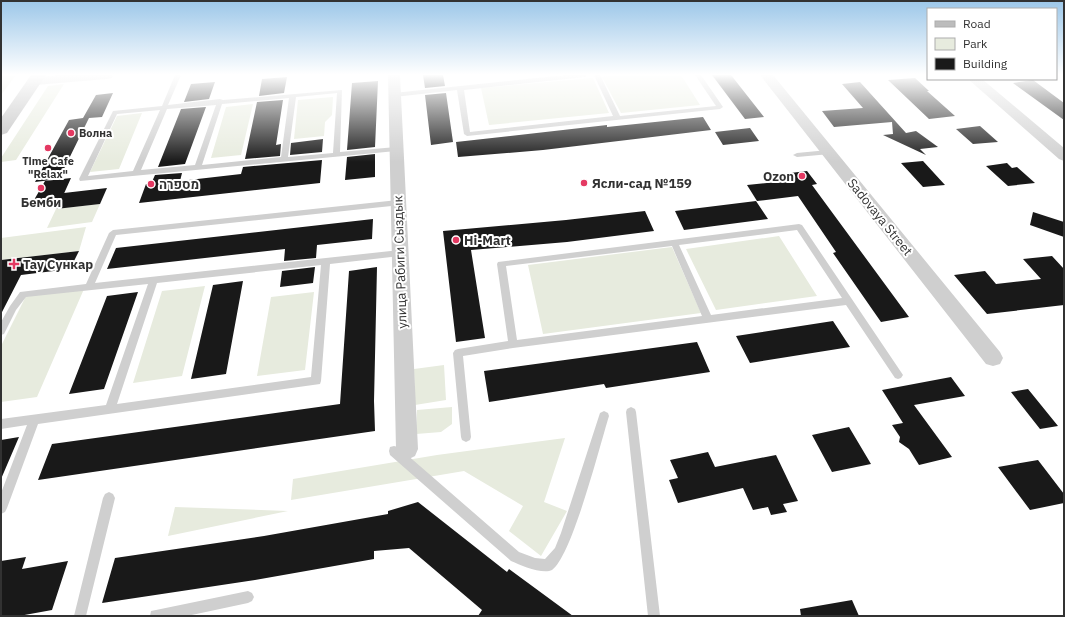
<svg xmlns="http://www.w3.org/2000/svg" width="1065" height="617" font-family="'IBM Plex Sans',Heebo,sans-serif">
<style>
.green{fill:#e7ebde}
.building{fill:#191919}
.lines{fill:none;stroke-linecap:round;stroke-linejoin:round}
.service{fill:#cfcfcf;fill-rule:evenodd}
.minor{fill:#cfcfcf;fill-rule:evenodd}
.secondary{fill:#bcbcbc;fill-rule:evenodd}
.poi-dot{fill:#e43962;stroke:#fff;stroke-width:1.5}
.labels{text-anchor:middle;dominant-baseline:central;stroke-width:4;stroke-linejoin:round;paint-order:stroke}
.far-poi-label{font-size:11px;font-weight:bold;fill:#323232;stroke:#fff;text-anchor:start}
.poi-label{font-size:13px;font-weight:bold;fill:#323232;stroke:#fff;text-anchor:start}
.street-label{font-size:13px;fill:#323232;stroke:#fff}
</style>
<rect width="100%" height="100%" fill="#fff"/>
<path class="green" d="M 3,75 L 16,75 L 1,95 L 1,78 Z
M 615,75 L 681,75 L 700,105 L 621,113 L 602,77 Z
M 593,78 L 609,113 L 489,125 L 481,88 Z
M 64,84 L 16,160 L 1,162 L 1,158 L 48,86 Z
M 333,97 L 332,115 L 325,122 L 324,136 L 294,139 L 298,100 Z
M 253,104 L 241,155 L 211,158 L 226,107 Z
M 142,113 L 119,169 L 90,172 L 117,116 Z
M 100,204 L 92,222 L 47,228 L 56,209 Z
M 86,227 L 79,251 L 1,260 L 1,238 Z
M 779,236 L 817,296 L 716,310 L 686,249 Z
M 672,247 L 701,313 L 543,334 L 528,265 Z
M 205,286 L 182,376 L 133,383 L 162,291 Z
M 84,289 L 37,397 L 1,402 L 1,346 L 26,296 Z
M 314,292 L 305,370 L 257,376 L 271,297 Z
M 444,365 L 446,400 L 415,405 L 414,369 Z
M 452,407 L 452,424 L 441,432 L 416,434 L 417,410 Z
M 565,438 L 544,502 L 567,511 L 541,556 L 509,531 L 523,506 L 464,471 L 291,500 L 293,479 L 437,455 Z
M 175,507 L 288,511 L 168,536 Z"/>
<path class="building" d="M 423,75 L 443,75 L 445,86 L 425,88 Z
M 712,75 L 731,75 L 764,117 L 745,119 Z
M 287,77 L 284,93 L 259,96 L 262,79 Z
M 915,78 L 929,91 L 927,91 L 955,116 L 929,119 L 888,80 Z
M 1033,80 L 1064,103 L 1064,120 L 1013,83 Z
M 378,81 L 375,147 L 347,150 L 352,83 Z
M 215,82 L 209,99 L 184,102 L 191,84 Z
M 860,82 L 906,133 L 916,131 L 938,147 L 920,149 L 926,155 L 883,135 L 893,134 L 892,122 L 834,127 L 822,111 L 863,108 L 842,84 Z
M 113,93 L 102,117 L 89,118 L 59,179 L 35,182 L 69,120 L 83,118 L 96,95 Z
M 446,93 L 453,142 L 431,145 L 425,95 Z
M 283,100 L 276,145 L 281,144 L 280,156 L 245,159 L 257,102 Z
M 206,107 L 185,164 L 158,167 L 181,109 Z
M 703,117 L 711,130 L 543,150 L 458,157 L 456,142 L 607,125 L 607,127 Z
M 980,126 L 998,142 L 973,144 L 956,129 Z
M 750,128 L 759,141 L 723,145 L 715,132 Z
M 323,139 L 322,152 L 290,155 L 291,143 Z
M 375,154 L 375,177 L 345,180 L 347,157 Z
M 322,160 L 320,183 L 139,203 L 146,184 L 151,184 L 155,175 L 182,173 L 180,181 L 241,174 L 243,167 Z
M 923,161 L 945,185 L 923,187 L 901,163 Z
M 1007,163 L 1012,168 L 1017,167 L 1035,183 L 1008,186 L 986,166 Z
M 807,171 L 817,184 L 812,185 L 909,317 L 881,322 L 833,253 L 836,252 L 798,196 L 757,201 L 747,185 L 787,181 L 782,174 Z
M 71,178 L 62,198 L 34,200 L 45,181 Z
M 107,188 L 100,204 L 56,209 L 64,193 Z
M 756,201 L 768,219 L 684,230 L 675,211 Z
M 645,211 L 654,231 L 567,242 L 471,250 L 485,338 L 456,342 L 443,231 L 566,220 Z
M 1033,212 L 1064,222 L 1064,237 L 1030,225 Z
M 373,219 L 372,239 L 317,245 L 316,258 L 284,261 L 285,249 L 107,269 L 116,248 Z
M 79,251 L 70,269 L 21,275 L 1,314 L 1,260 Z
M 1052,256 L 1064,269 L 1064,305 L 987,314 L 954,275 L 985,271 L 996,284 L 1041,279 L 1023,259 Z
M 315,267 L 313,283 L 280,287 L 282,271 Z
M 377,267 L 374,401 L 375,431 L 38,480 L 52,444 L 340,404 L 349,271 Z
M 243,281 L 226,374 L 191,379 L 213,285 Z
M 138,292 L 104,389 L 69,394 L 107,296 Z
M 833,321 L 850,347 L 750,363 L 736,336 Z
M 697,342 L 710,372 L 606,388 L 604,384 L 489,402 L 484,371 Z
M 951,377 L 965,396 L 914,405 L 952,457 L 919,465 L 909,449 L 899,442 L 900,437 L 892,425 L 903,423 L 882,390 Z
M 1028,389 L 1058,426 L 1040,429 L 1011,392 Z
M 849,427 L 871,464 L 832,472 L 812,435 Z
M 19,437 L 1,479 L 1,440 Z
M 708,452 L 715,467 L 776,455 L 798,501 L 783,504 L 787,512 L 771,515 L 768,507 L 753,510 L 743,488 L 678,503 L 669,480 L 678,478 L 670,460 Z
M 1038,460 L 1064,494 L 1064,503 L 1030,510 L 998,467 Z
M 418,502 L 507,572 L 509,569 L 573,616 L 478,616 L 482,610 L 409,548 L 374,551 L 374,559 L 255,580 L 102,603 L 115,558 L 264,536 L 388,514 L 388,511 Z
M 26,557 L 22,569 L 68,561 L 52,610 L 19,616 L 1,616 L 1,561 Z
M 852,600 L 859,616 L 801,616 L 800,609 Z"/>
<g class="lines">
<path class="service" d="M 175,75 L 181,75 L 168,105 L 220,99 L 223,100 L 342,90 L 340,152 L 396,147 L 399,149 L 396,151 L 80,181 L 79,179 L 113,111 L 162,106 ZM 337,93 L 333,153 L 288,157 L 296,97 ZM 289,98 L 281,157 L 202,165 L 222,104 ZM 216,105 L 195,165 L 141,170 L 167,109 ZM 160,110 L 133,171 L 88,176 L 117,114 Z
M 565,75 L 588,75 L 585,77 L 464,90 L 470,132 L 613,116 L 594,75 L 600,75 L 620,116 L 716,106 L 695,75 L 701,75 L 723,107 L 720,109 L 467,136 L 464,134 L 457,90 L 394,97 L 391,95 L 394,93 Z
M 828,150 L 830,150 L 830,154 L 797,157 L 793,155 L 797,153 Z
M 398,200 L 401,201 L 401,205 L 116,235 L 95,283 L 400,250 L 404,253 L 400,256 L 330,264 L 321,381 L 320,384 L 38,424 L 7,508 L 5,512 L 1,514 L 1,493 L 27,425 L 1,429 L 1,419 L 106,405 L 148,284 L 26,297 L 16,310 L 4,334 L 1,335 L 1,322 L 10,306 L 20,292 L 86,284 L 109,233 L 113,230 ZM 321,265 L 311,377 L 117,404 L 157,283 Z
M 799,224 L 802,225 L 901,372 L 903,375 L 901,378 L 898,379 L 895,378 L 846,305 L 513,348 L 463,356 L 471,437 L 470,440 L 466,442 L 462,440 L 461,437 L 453,353 L 455,350 L 458,349 L 508,341 L 497,264 L 498,262 ZM 797,230 L 842,298 L 711,315 L 679,245 ZM 672,246 L 702,316 L 517,340 L 506,266 Z
M 631,407 L 635,409 L 636,412 L 660,616 L 648,616 L 626,412 L 627,409 Z
M 604,411 L 608,413 L 609,416 C 600,445 572,556 552,570 C 543,575 520,565 511,561 L 390,455 L 389,451 L 390,447 L 394,446 L 398,447 L 519,552 L 535,558 L 545,559 L 555,548 L 561,533 L 599,416 L 600,413 Z
M 109,492 L 113,494 L 115,498 L 86,616 L 74,616 L 103,498 L 105,494 Z
M 248,591 L 252,593 L 254,597 L 252,601 L 248,603 L 187,616 L 150,616 L 151,611 L 156,610 Z"/>
<path class="minor" d="M 57,75 L 113,75 L 112,78 L 107,79 L 35,85 L 30,84 L 29,81 L 30,78 Z
M 388,75 L 400,75 L 418,449 L 415,456 L 407,460 L 399,456 L 396,449 Z
M 760,75 L 773,75 L 1000,352 L 1003,358 L 1000,364 L 993,366 L 986,364 Z
M 968,79 L 982,79 L 1064,148 L 1064,161 L 1059,159 Z"/>
<path class="secondary" d="M 31,75 L 46,75 L 7,133 L 1,135 L 1,118 Z"/>
</g>
<linearGradient id="sky" x2="0" y2="1"><stop stop-color="#9cc7e9"/><stop offset="0.46" stop-color="#fff"/><stop offset="1" stop-color="#fff" stop-opacity="0"/></linearGradient>
<rect width="1065" height="162" fill="url(#sky)"/>
<g class="poi-dot">
<circle cx="71" cy="133" r="4"/>
<circle cx="48" cy="148" r="4"/>
<circle cx="802" cy="176" r="4"/>
<circle cx="584" cy="183" r="4"/>
<circle cx="151" cy="184" r="4"/>
<circle cx="41" cy="188" r="4"/>
<circle cx="456" cy="240" r="4"/>
<path d="M12 258h4v4h4v4h-4v4h-4v-4h-4v-4h4z"/>
</g>
<g class="labels">
<g class="far-poi-label">
<text x="79" y="133">Волна</text>
<text x="48" y="161" text-anchor="middle">Time Cafe<tspan x="48" dy="13">"Relax"</tspan></text>
</g>
<g class="poi-label">
<text x="794" y="176" text-anchor="end">Ozon</text>
<text x="592" y="183">Ясли-сад №159</text>
<text x="159" y="184">מספרה</text>
<text x="41" y="202" text-anchor="middle">Бемби</text>
<text x="464" y="240">Hi-Mart</text>
<text x="23" y="264">Тау Сункар</text>
</g>
<g class="street-label">
<text transform="translate(880 217) rotate(51)">Sadovaya Street</text>
<text transform="translate(400 262) rotate(-92)">улица Рабиги Сыздык</text>
</g>
</g>
<rect width="1065" height="617" fill="none" stroke="#323232" stroke-width="4"/>
<rect x="927" y="8" width="130" height="72" fill="#ffffff" stroke="#adadad"/>
<rect x="935" y="21" width="20" height="6" fill="#bcbcbc" stroke="#adadad"/>
<text x="963" y="28" font-size="12" fill="#323232">Road</text>
<rect x="935" y="38" width="20" height="12" fill="#e7ebde" stroke="#adadad"/>
<text x="963" y="48" font-size="12" fill="#323232">Park</text>
<rect x="935" y="58" width="20" height="12" fill="#191919" stroke="#adadad"/>
<text x="963" y="68" font-size="12" fill="#323232">Building</text>
</svg>
